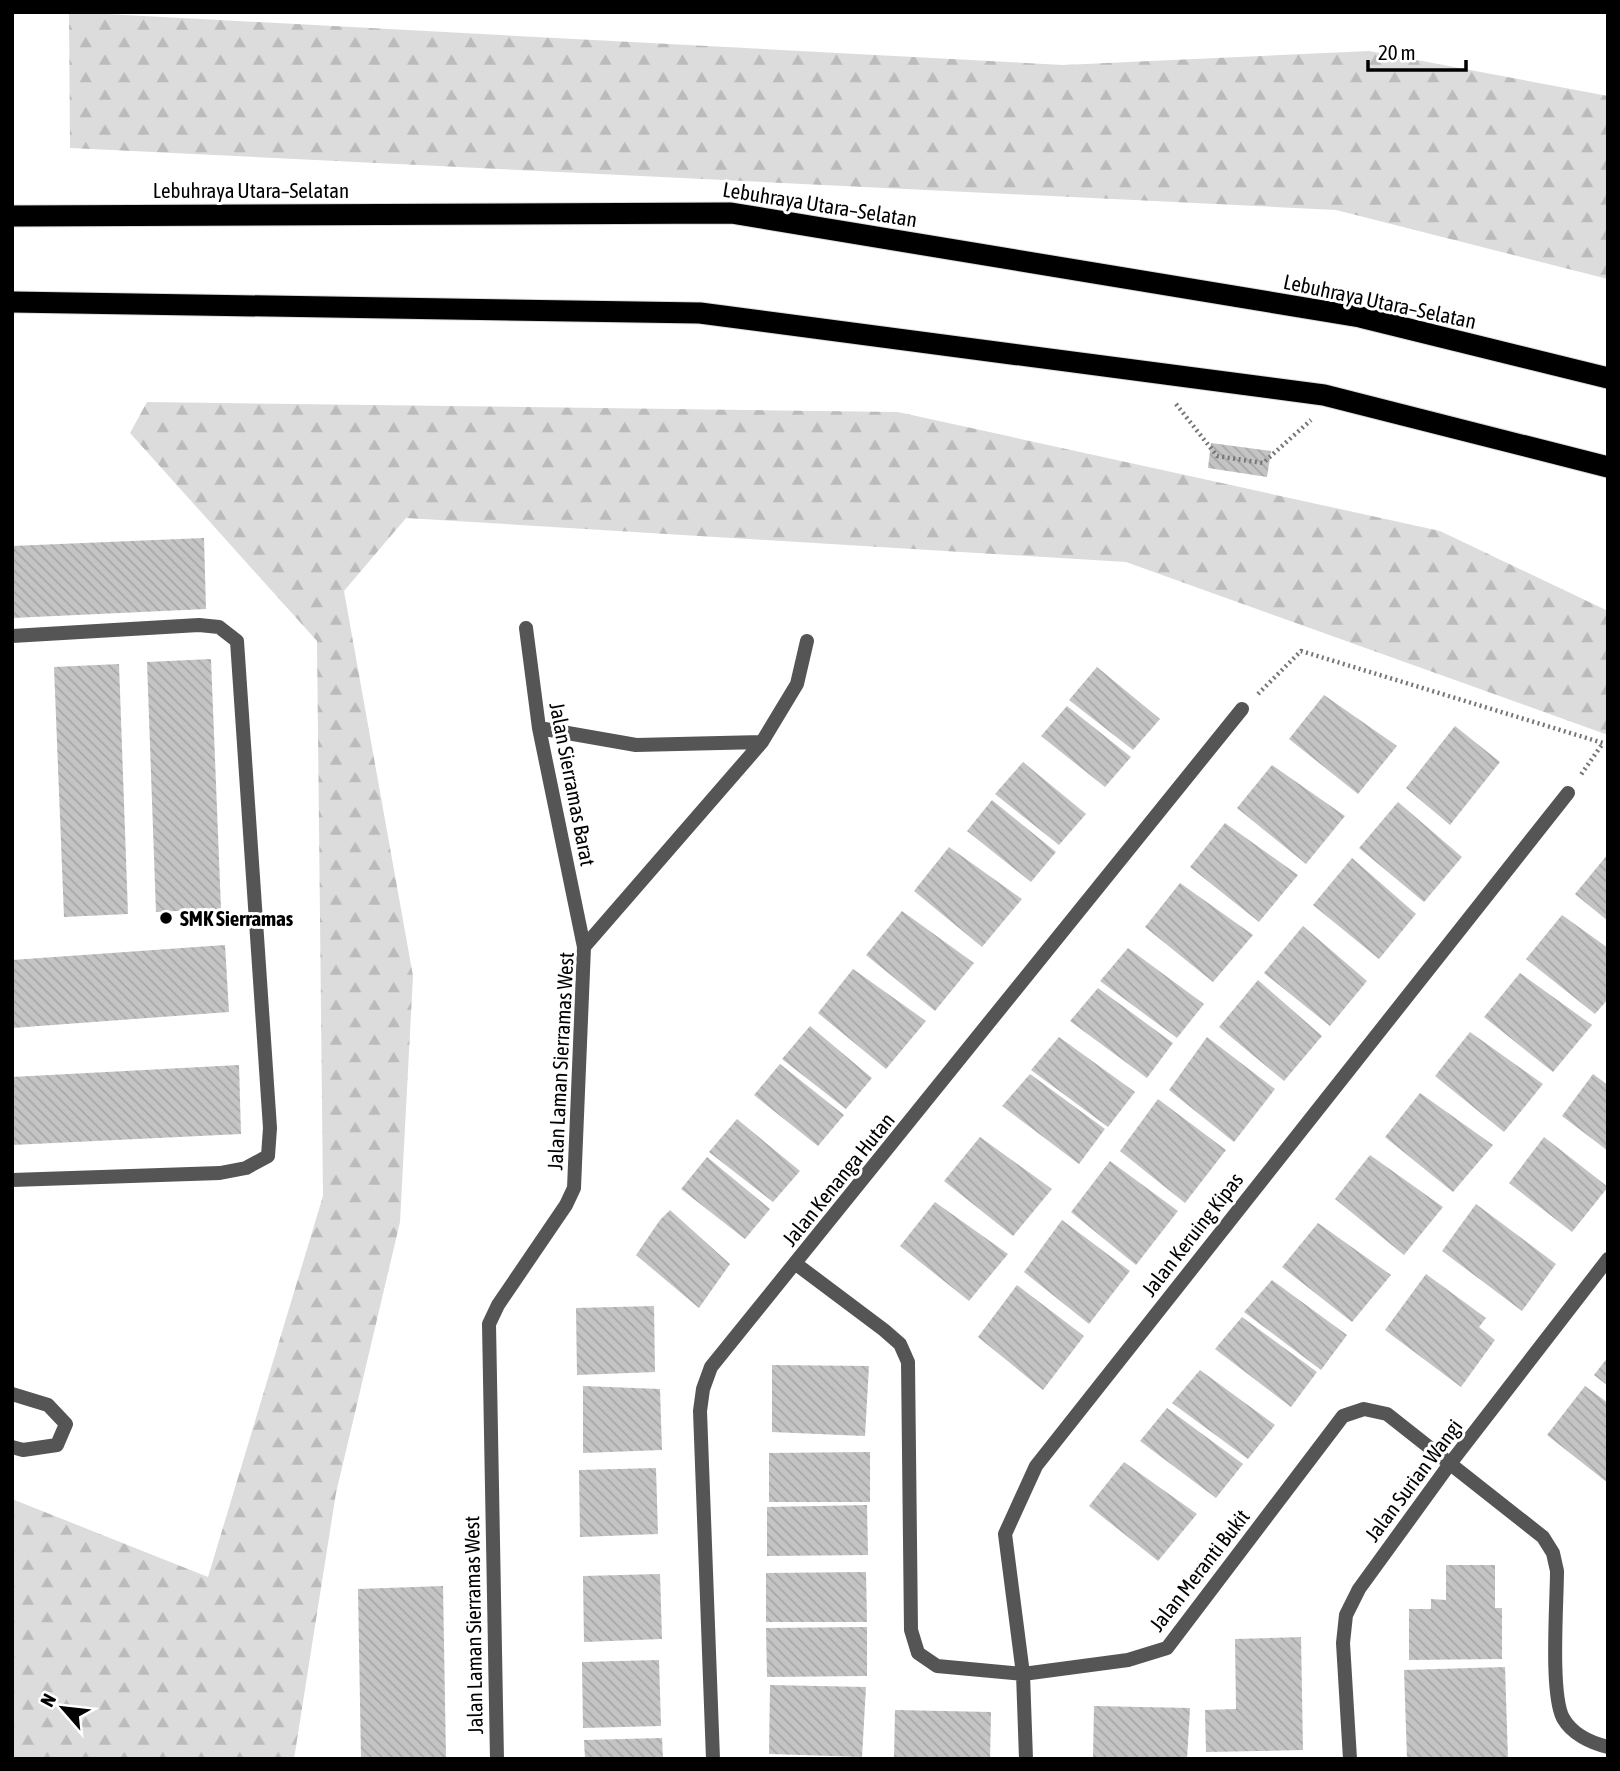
<svg xmlns="http://www.w3.org/2000/svg" width="1620" height="1771" font-family="'Asap Condensed',sans-serif">
<style>
.forest{fill:url(#forest-firs)}
.building{fill:url(#building-back-hatch)}
.lines{fill:none;stroke-linecap:round;stroke-linejoin:round}
.highway-casing{stroke:#dbdbdb;stroke-width:23}
.path{stroke:#777;stroke-width:4.5;stroke-dasharray:2 3.5;stroke-linecap:butt}
.lane{stroke:#555;stroke-width:14}
.street{stroke:#555;stroke-width:14}
.highway{stroke:#000;stroke-width:21}
.poi-dot{fill:#000;stroke:#fff;stroke-width:2.5}
.labels{text-anchor:middle;dominant-baseline:central;stroke-width:6;stroke-linejoin:round;paint-order:stroke}
.street-label{font-size:21px;fill:#000;stroke:#fff}
.poi-label{font-size:21px;font-weight:bold;fill:#000;stroke:#fff;text-anchor:start}
</style>
<defs>
<pattern id="forest-firs" width="22" height="20" patternUnits="userSpaceOnUse" patternTransform="scale(1.75)"><rect width="22" height="20" fill="#dcdcdc"/><path d="M5 1l3.5 6h-7zM16 11l3.5 6h-7z" fill="#bbb"/></pattern>
<pattern id="building-back-hatch" width="6" height="6" patternUnits="userSpaceOnUse" patternTransform="scale(1.75)"><rect width="6" height="6" fill="#c4c4c4"/><path d="M-1 5l2 2M0 0l6 6M5-1l2 2" fill="none" stroke="#a7a7a7"/></pattern>
</defs>
<rect width="100%" height="100%" fill="#fff"/>
<path class="forest" d="M 69,12 L 1063,65 L 1369,51 L 1608,96 L 1608,279 L 1336,210 L 70,148 Z
M 147,402 L 898,412 L 1440,531 L 1608,611 L 1608,735 L 1126,562 L 406,518 L 344,591 L 413,976 L 400,1222 L 336,1493 L 294,1759 L 12,1759 L 12,1499 L 208,1577 L 323,1196 L 317,641 L 130,433 Z"/>
<path class="building" d="M 1211,443 L 1271,451 L 1267,477 L 1208,468 Z
M 204,538 L 206,609 L 12,618 L 12,546 Z
M 211,659 L 221,909 L 156,912 L 147,662 Z
M 119,664 L 128,914 L 64,917 L 54,667 Z
M 1097,667 L 1160,719 L 1133,750 L 1069,700 Z
M 1324,695 L 1397,746 L 1358,794 L 1289,739 Z
M 1067,706 L 1131,757 L 1105,787 L 1041,736 Z
M 1455,726 L 1500,762 L 1450,825 L 1406,788 Z
M 1023,762 L 1086,814 L 1059,845 L 995,794 Z
M 1272,765 L 1345,816 L 1306,864 L 1237,808 Z
M 992,800 L 1056,852 L 1031,882 L 967,831 Z
M 1398,802 L 1462,857 L 1424,902 L 1359,848 Z
M 1225,823 L 1298,875 L 1259,922 L 1190,867 Z
M 949,847 L 1022,899 L 982,947 L 914,891 Z
M 1608,854 L 1608,921 L 1575,894 Z
M 1352,858 L 1416,914 L 1379,959 L 1313,905 Z
M 1180,883 L 1253,935 L 1213,982 L 1145,927 Z
M 902,911 L 974,963 L 935,1011 L 866,955 Z
M 1562,915 L 1608,948 L 1608,999 L 1595,1014 L 1526,959 Z
M 1303,926 L 1367,981 L 1330,1026 L 1264,973 Z
M 225,945 L 229,1012 L 12,1028 L 12,960 Z
M 1128,948 L 1204,1004 L 1177,1038 L 1100,981 Z
M 853,969 L 926,1021 L 886,1069 L 818,1013 Z
M 1520,973 L 1592,1025 L 1553,1072 L 1484,1017 Z
M 1258,980 L 1322,1036 L 1284,1081 L 1219,1027 Z
M 1098,988 L 1173,1043 L 1147,1078 L 1070,1021 Z
M 810,1026 L 872,1078 L 846,1109 L 782,1059 Z
M 1470,1032 L 1543,1084 L 1504,1132 L 1435,1076 Z
M 1059,1037 L 1135,1092 L 1108,1127 L 1031,1070 Z
M 1207,1037 L 1275,1089 L 1234,1142 L 1169,1090 Z
M 780,1064 L 844,1115 L 818,1146 L 754,1095 Z
M 239,1065 L 241,1134 L 12,1145 L 12,1077 Z
M 1030,1074 L 1105,1129 L 1079,1164 L 1002,1106 Z
M 1593,1074 L 1608,1085 L 1608,1151 L 1562,1116 Z
M 1420,1093 L 1493,1145 L 1453,1192 L 1385,1137 Z
M 1158,1099 L 1226,1150 L 1185,1203 L 1120,1151 Z
M 737,1119 L 800,1171 L 773,1202 L 709,1152 Z
M 980,1137 L 1052,1189 L 1013,1236 L 944,1181 Z
M 1544,1137 L 1608,1187 L 1572,1232 L 1509,1183 Z
M 1370,1155 L 1443,1207 L 1404,1255 L 1335,1199 Z
M 707,1157 L 770,1209 L 745,1239 L 681,1189 Z
M 1110,1161 L 1178,1211 L 1136,1265 L 1071,1212 Z
M 935,1202 L 1008,1254 L 969,1301 L 900,1246 Z
M 1476,1204 L 1556,1264 L 1522,1311 L 1442,1251 Z
M 670,1210 L 730,1264 L 699,1308 L 636,1255 L 660,1220 Z
M 1062,1220 L 1130,1271 L 1089,1324 L 1024,1272 Z
M 1318,1223 L 1391,1275 L 1352,1322 L 1282,1267 Z
M 1426,1274 L 1486,1318 L 1479,1327 L 1495,1340 L 1461,1387 L 1385,1330 Z
M 1272,1280 L 1347,1335 L 1321,1370 L 1244,1312 Z
M 1017,1285 L 1084,1336 L 1043,1390 L 978,1337 Z
M 654,1306 L 655,1372 L 577,1375 L 576,1308 Z
M 1242,1317 L 1317,1372 L 1291,1407 L 1215,1349 Z
M 1608,1357 L 1608,1386 L 1594,1375 Z
M 772,1365 L 869,1366 L 865,1436 L 772,1432 Z
M 1200,1370 L 1275,1425 L 1248,1459 L 1172,1403 Z
M 583,1386 L 660,1389 L 662,1450 L 583,1453 Z
M 1585,1386 L 1608,1403 L 1608,1483 L 1547,1435 Z
M 1167,1408 L 1243,1464 L 1216,1498 L 1140,1441 Z
M 870,1452 L 870,1502 L 769,1502 L 769,1453 Z
M 1124,1462 L 1197,1514 L 1158,1561 L 1089,1506 Z
M 656,1468 L 658,1534 L 580,1537 L 579,1470 Z
M 867,1505 L 868,1555 L 767,1556 L 767,1507 Z
M 1446,1565 L 1495,1565 L 1495,1608 L 1502,1608 L 1502,1659 L 1409,1660 L 1409,1609 L 1431,1609 L 1431,1599 L 1446,1600 Z
M 866,1572 L 867,1622 L 766,1622 L 766,1573 Z
M 660,1574 L 662,1639 L 584,1642 L 583,1576 Z
M 443,1586 L 446,1759 L 361,1759 L 358,1589 Z
M 867,1627 L 867,1676 L 767,1677 L 766,1628 Z
M 1301,1637 L 1303,1750 L 1206,1752 L 1205,1710 L 1236,1709 L 1235,1639 Z
M 659,1660 L 661,1726 L 583,1728 L 582,1662 Z
M 1505,1667 L 1508,1759 L 1407,1759 L 1404,1670 Z
M 770,1685 L 866,1687 L 862,1757 L 769,1754 Z
M 1094,1706 L 1190,1708 L 1187,1759 L 1093,1759 Z
M 895,1710 L 991,1712 L 990,1759 L 894,1759 Z
M 662,1738 L 663,1759 L 585,1759 L 584,1740 Z"/>
<g class="lines">
<g class="highway-casing">
<path id="highway" d="M 12,216 L 731,213 L 1360,317 L 1608,378
M 12,302 L 700,313 L 1324,395 L 1608,467"/>
</g>
<path class="path" d="M 1176,404 L 1217,456 L 1263,463 L 1311,420
M 1258,694 L 1301,651 L 1603,743 L 1580,776"/>
<path class="lane" d="M 12,636 L 199,625 L 219,627 L 237,641 L 270,1128 L 268,1156 L 246,1168 L 220,1173 L 12,1180
M 12,1394 L 48,1405 L 66,1424 L 57,1445 L 23,1450 L 12,1447"/>
<path class="street" d="M 539,728 L 636,745 L 762,742
M 584,947 L 762,742 L 797,684 L 807,641
M 796,1264 L 884,1330 L 900,1344 L 908,1362 L 911,1630 L 918,1653 L 937,1666 L 1023,1674 L 1128,1660 L 1167,1648 L 1343,1416 L 1364,1409 L 1387,1414 L 1543,1537 L 1553,1553 L 1557,1571 C 1557,1603 1550,1693 1563,1718 C 1572,1734 1591,1743 1608,1747
M 497,1759 L 489,1324 L 498,1305 L 566,1205 L 574,1188 L 584,947 L 539,728 L 526,628
M 713,1759 L 700,1411 L 703,1389 L 711,1367 L 1242,709
M 1026,1759 L 1023,1674 L 1005,1534 L 1036,1466 L 1568,793
M 1350,1759 L 1343,1643 L 1346,1615 L 1359,1589 L 1449,1465 L 1608,1259"/>
<use href="#highway" class="highway"/>
</g>
<circle class="poi-dot" cx="166" cy="918" r="7"/>
<g class="labels">
<g class="street-label">
<text x="251" y="190">Lebuhraya Utara–Selatan</text>
<text transform="translate(820 204) rotate(9)">Lebuhraya Utara–Selatan</text>
<text transform="translate(1380 301) rotate(12)">Lebuhraya Utara–Selatan</text>
<text transform="translate(573 784) rotate(79)">Jalan Sierramas Barat</text>
<text transform="translate(560 1061) rotate(-87)">Jalan Laman Sierramas West</text>
<text transform="translate(838 1179) rotate(-51)">Jalan Kenanga Hutan</text>
<text transform="translate(1192 1234) rotate(-52)">Jalan Keruing Kipas</text>
<text transform="translate(1413 1480) rotate(-53)">Jalan Surian Wangi</text>
<text transform="translate(1199 1570) rotate(-52)">Jalan Meranti Bukit</text>
<text transform="translate(473 1625) rotate(-91)">Jalan Laman Sierramas West</text>
</g>
<g class="poi-label">
<text x="180" y="918">SMK Sierramas</text>
</g>
</g>
<rect width="1620" height="1771" fill="none" stroke="#000000" stroke-width="28"/>
<g transform="translate(63 1708) rotate(298)" stroke="#ffffff" stroke-width="5" paint-order="stroke">
<path d="M0-5L12 26L0 18L-12 26Z" fill="#000000"/>
<text y="-10" font-size="19" font-weight="bold" text-anchor="middle" fill="#000000">N</text>
</g>
<path d="M1368 60v10h98v-10" fill="none" stroke="#000000" stroke-width="3.5"/>
<text x="1378" y="60" font-size="21" fill="#000000" stroke="#ffffff" stroke-width="5" paint-order="stroke">20 m</text>
</svg>
